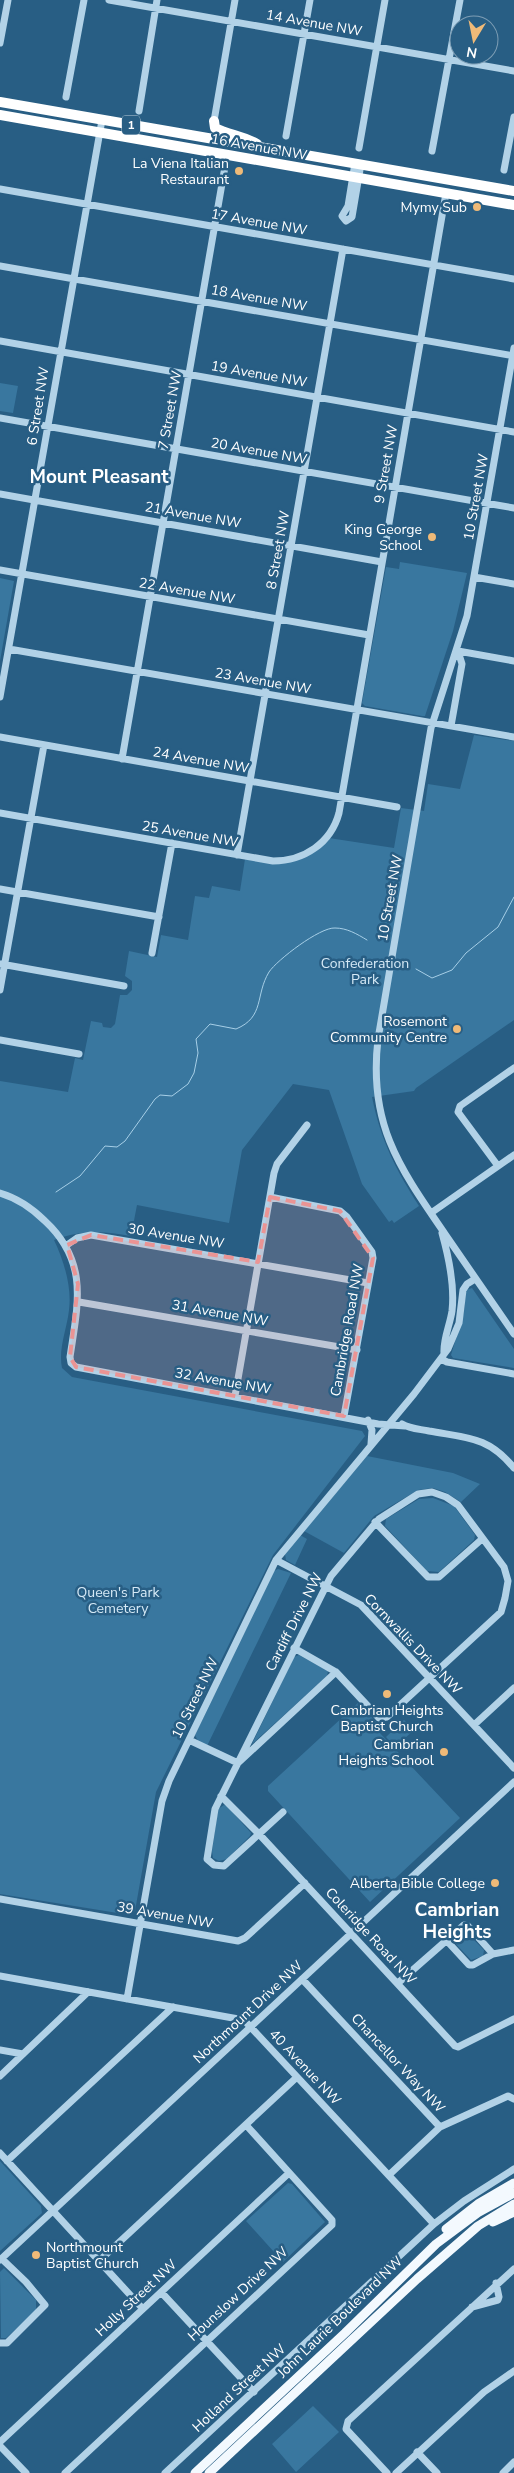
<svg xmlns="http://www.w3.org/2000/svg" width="514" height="2473" font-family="'Nunito Sans',sans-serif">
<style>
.green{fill:#39779f}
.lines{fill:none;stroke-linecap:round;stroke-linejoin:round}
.stream{stroke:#a7cfe7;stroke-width:1}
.minor{stroke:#b2d2e7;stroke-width:7}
.major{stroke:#f3f9fe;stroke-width:9}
.highway{stroke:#fff;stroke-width:10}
.marked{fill:#ea9494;fill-opacity:0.2;stroke:#ea9494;stroke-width:4;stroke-dasharray:10 6;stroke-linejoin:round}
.poi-dot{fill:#efba78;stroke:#285e84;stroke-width:2}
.labels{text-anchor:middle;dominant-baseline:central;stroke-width:5;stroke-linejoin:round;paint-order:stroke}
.shield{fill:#285e84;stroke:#becfda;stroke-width:1}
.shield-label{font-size:12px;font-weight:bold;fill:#fff}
.street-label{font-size:14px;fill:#fff;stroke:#285e84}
.poi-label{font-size:14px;fill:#fff;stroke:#285e84;text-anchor:end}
.park-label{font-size:14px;fill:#d5e9f6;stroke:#285e84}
.district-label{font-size:19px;font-weight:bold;fill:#fff;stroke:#285e84}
</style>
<rect width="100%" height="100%" fill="#285e84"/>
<path class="green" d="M 0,383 L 18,386 L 13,413 L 0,411 Z
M 400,562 L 467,573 L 453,631 L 425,716 L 422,716 L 365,706 L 362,703 L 386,567 L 399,569 Z
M 0,578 L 14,581 L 0,661 Z
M 474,735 L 514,741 L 514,1020 L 416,1088 L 414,1091 L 372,1097 C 381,1141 395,1168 419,1206 L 394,1223 L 392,1220 L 389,1222 L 362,1184 L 329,1090 L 293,1084 L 242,1150 L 229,1223 L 137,1205 L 131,1236 C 103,1231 81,1230 54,1240 C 64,1261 72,1287 69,1310 C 67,1329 58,1349 62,1368 L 72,1377 L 362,1431 L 365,1436 L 273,1555 L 156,1792 L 135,1911 L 130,1915 L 0,1894 L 0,1081 L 68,1092 L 75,1058 L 83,1060 L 91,1021 L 102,1023 L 103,1027 L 111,1028 L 115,1024 L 120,995 L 127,995 L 132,990 L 132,981 L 125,976 L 129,951 L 157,957 L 161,935 L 188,940 L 195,896 L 209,898 L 212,886 L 240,891 L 245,859 C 288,868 293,861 329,838 L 394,848 L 401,808 L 424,811 L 428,784 L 460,789 Z
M 472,1288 L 514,1349 L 514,1368 L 453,1358 L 451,1355 L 464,1312 L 466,1290 Z
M 367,1456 L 453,1473 L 480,1484 L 461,1502 L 445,1492 L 433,1488 L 418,1490 L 374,1516 L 344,1553 L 304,1531 Z
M 433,1498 L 454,1506 L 475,1535 L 474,1540 L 439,1572 L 427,1571 L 385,1526 L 386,1519 L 419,1499 Z
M 300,1535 L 307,1539 L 295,1565 L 286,1560 L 285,1554 Z
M 278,1569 L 291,1573 L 207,1746 L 198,1741 L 195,1735 L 274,1571 Z
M 299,1655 L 328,1671 L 327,1676 L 252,1744 L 294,1657 Z
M 358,1703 L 377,1723 L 384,1724 L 378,1731 L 460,1818 L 370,1902 L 268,1791 L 268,1786 Z
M 404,1720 L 414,1730 L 395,1747 L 386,1737 Z
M 224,1805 L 227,1806 L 251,1833 L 250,1836 L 227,1859 L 219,1861 L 213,1858 L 212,1851 L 218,1809 Z
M 463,1929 L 484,1950 L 483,1956 L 471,1960 L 453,1941 Z
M 0,2161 L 41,2206 L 42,2213 L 0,2251 Z
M 288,2183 L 292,2184 L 325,2222 L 283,2262 L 246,2221 Z
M 4,2268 L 36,2300 L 36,2311 L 6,2338 L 1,2338 L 0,2272 Z
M 313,2406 L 339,2432 L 296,2472 L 272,2444 Z"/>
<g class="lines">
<path class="stream" d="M 416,969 L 432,978 L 452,970 L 466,953 L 498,927 L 514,897
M 56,1192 L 80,1176 L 105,1146 L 117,1147 L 125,1141 L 155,1099 L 160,1095 L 172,1096 L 188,1084 L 194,1073 L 198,1053 L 196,1039 L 210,1024 L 236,1029 C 265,1017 255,995 269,972 C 277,960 320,927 335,928 C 347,928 357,934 367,940"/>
<path class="minor" d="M 109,0 L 514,71
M 0,43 L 8,0
M 66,97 L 84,0
M 139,111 L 157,0
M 214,121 L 235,0
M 286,136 L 310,0
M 359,148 L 385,0
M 432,151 L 460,0
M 355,163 L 348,206 L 342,216 L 346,221 L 352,217 L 361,164
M 504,170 L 514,117
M 0,189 L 514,279
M 0,266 L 514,356
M 0,341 L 514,432
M 514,348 L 467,616 L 431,728 L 378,1039 C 368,1124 399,1167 445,1234 C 468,1267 491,1301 514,1334
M 0,418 L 514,508
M 0,494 L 382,562
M 0,570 L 369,635
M 474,577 L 514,584
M 9,649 L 514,737
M 458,651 L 514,661
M 0,697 L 102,120
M 451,726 L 462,664 L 458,651
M 0,737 L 397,807
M 122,759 L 227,155
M 0,813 L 273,861 C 304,861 331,843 339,813 L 446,193
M 237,855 L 343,249
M 0,889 L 159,917
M 152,953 L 172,843
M 1,964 L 124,986
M 0,990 L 44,745
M 0,1040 L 79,1054
M 498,1166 L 458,1112 L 460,1106 L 514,1068
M 0,1193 C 17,1198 33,1209 45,1221 C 89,1262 78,1303 70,1357 L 71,1363 L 76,1367 L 378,1424 L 405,1426
M 270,1197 L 340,1211 L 347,1217 L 372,1252 L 373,1258 L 344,1416
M 431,1213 L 514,1155
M 442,1233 C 449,1258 455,1285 452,1311 C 450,1325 443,1339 444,1353
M 67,1245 L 77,1238 L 91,1235 L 368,1283
M 79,1302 L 357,1350
M 441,1359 L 447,1362 L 514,1374
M 235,1396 L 274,1173 L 277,1164 L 307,1125
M 368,1420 L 372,1430 L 371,1444
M 402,1424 C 410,1429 420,1429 429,1431 C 467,1438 488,1436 514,1468
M 375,1522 L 428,1577 L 439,1577 L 482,1539
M 276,1560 L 361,1605 L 514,1768
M 474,1725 L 514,1688
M 189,1740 L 238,1763 L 336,1672
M 221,1796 L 259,1834 L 455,2046 L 458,2047 L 514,2019
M 283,1812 L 224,1866 L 214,1865 L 207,1859 L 215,1809 L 331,1576 L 379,1519 L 418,1494 L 432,1492 L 446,1497 L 458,1505 L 504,1567 L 508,1581 L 505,1598 L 501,1612 L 387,1717 L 379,1718 L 336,1672 L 294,1648
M 0,1899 L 238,1941 L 245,1938 L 305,1883
M 446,1940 L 469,1965 L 473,1965 L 493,1954 L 514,1950
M 0,1976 L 244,2020 L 434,2224
M 302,1979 L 440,2127 L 508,2096 L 514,2099
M 398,1983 L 464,1925 L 468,1926 L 493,1954
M 127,1999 L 162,1801 L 169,1781 L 276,1560 L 414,1394 L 448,1349 L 459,1323 L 463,1290 L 467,1284 L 475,1279
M 0,2050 L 23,2054
M 0,2076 L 88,1992
M 0,2153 L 143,2309
M 7,2161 L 173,2007
M 389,2175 L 440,2127
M 0,2260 L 514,1782
M 99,2261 L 297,2077
M 161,2292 L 254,2392
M 472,2307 L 498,2300 L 499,2297 L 496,2283
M 0,2343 L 7,2343 L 45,2305 L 26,2282 L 2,2259
M 0,2442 L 289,2173
M 0,2446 L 26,2473
M 417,2452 L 437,2473
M 65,2473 L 332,2225 L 332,2220 L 246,2125
M 165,2473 L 434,2224 L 464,2201 L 514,2169
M 387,2473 L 346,2429 L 348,2421 L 514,2269
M 396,2473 L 484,2392 L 514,2371
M 503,2473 L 514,2462"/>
<path class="major" d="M 493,2222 L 514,2212
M 446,2229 L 478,2204 L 514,2183
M 195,2473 L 345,2333 L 436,2244 L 479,2212 L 514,2193
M 209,2473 L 417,2279 L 478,2226 L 514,2204"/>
<path class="highway" d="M 0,102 L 514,191
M 0,115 L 514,205
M 214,121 L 215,128 C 229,135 244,136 257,144"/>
</g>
<path class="marked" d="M 270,1197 L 340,1211 L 373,1258 L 344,1416 L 76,1367 L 70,1357 L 78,1284 L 67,1245 L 91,1235 L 258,1262 Z"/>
<g class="poi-dot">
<circle cx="239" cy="171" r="5"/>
<circle cx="477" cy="207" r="5"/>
<circle cx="432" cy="537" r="5"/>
<circle cx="457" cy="1029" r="5"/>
<circle cx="387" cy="1694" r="5"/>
<circle cx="444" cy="1752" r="5"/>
<circle cx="495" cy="1883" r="5"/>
<circle cx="36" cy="2255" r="5"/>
</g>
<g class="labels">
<rect class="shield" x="122" y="115.5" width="18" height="19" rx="4"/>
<g class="shield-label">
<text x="131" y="125">1</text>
</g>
<g class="street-label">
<text transform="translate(314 23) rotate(10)">14 Avenue NW</text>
<text transform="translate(259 147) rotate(10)">16 Avenue NW</text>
<text transform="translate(259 222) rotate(10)">17 Avenue NW</text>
<text transform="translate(259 298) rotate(10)">18 Avenue NW</text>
<text transform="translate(259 374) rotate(10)">19 Avenue NW</text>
<text transform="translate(38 406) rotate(-81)">6 Street NW</text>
<text transform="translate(170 410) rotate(-80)">7 Street NW</text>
<text transform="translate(259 451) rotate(10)">20 Avenue NW</text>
<text transform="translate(386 464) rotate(-80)">9 Street NW</text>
<text transform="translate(476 497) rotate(-80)">10 Street NW</text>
<text transform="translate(193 515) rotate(10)">21 Avenue NW</text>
<text transform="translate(278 550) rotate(-80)">8 Street NW</text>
<text transform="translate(187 591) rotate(10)">22 Avenue NW</text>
<text transform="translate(263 681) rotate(10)">23 Avenue NW</text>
<text transform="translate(201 760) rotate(10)">24 Avenue NW</text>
<text transform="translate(190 834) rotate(10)">25 Avenue NW</text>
<text transform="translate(390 898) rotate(-80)">10 Street NW</text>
<text transform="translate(176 1236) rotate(9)">30 Avenue NW</text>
<text transform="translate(220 1313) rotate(10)">31 Avenue NW</text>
<text transform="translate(347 1330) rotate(-80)">Cambridge Road NW</text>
<text transform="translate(223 1381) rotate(10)">32 Avenue NW</text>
<text transform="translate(294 1622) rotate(-63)">Cardiff Drive NW</text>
<text transform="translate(413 1644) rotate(46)">Cornwallis Drive NW</text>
<text transform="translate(195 1698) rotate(-64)">10 Street NW</text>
<text transform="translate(165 1915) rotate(10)">39 Avenue NW</text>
<text transform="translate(371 1936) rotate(47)">Coleridge Road NW</text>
<text transform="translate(248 2012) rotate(-43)">Northmount Drive NW</text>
<text transform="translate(398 2063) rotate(47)">Chancellor Way NW</text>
<text transform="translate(305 2067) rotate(47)">40 Avenue NW</text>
<text transform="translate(238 2294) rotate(-43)">Hounslow Drive NW</text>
<text transform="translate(136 2298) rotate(-43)">Holly Street NW</text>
<text transform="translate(340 2317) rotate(-44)">John Laurie Boulevard NW</text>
<text transform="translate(239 2388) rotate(-43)">Holland Street NW</text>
</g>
<g class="poi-label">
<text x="229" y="163">La Viena Italian<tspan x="229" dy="16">Restaurant</tspan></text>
<text x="467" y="207">Mymy Sub</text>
<text x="422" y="529">King George<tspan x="422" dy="16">School</tspan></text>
<text x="447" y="1021">Rosemont<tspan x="447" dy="16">Community Centre</tspan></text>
<text x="387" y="1710" text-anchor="middle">Cambrian Heights<tspan x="387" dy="16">Baptist Church</tspan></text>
<text x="434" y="1744">Cambrian<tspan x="434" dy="16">Heights School</tspan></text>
<text x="485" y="1883">Alberta Bible College</text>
<text x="46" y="2247" text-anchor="start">Northmount<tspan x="46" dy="16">Baptist Church</tspan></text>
</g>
<g class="park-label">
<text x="365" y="963">Confederation<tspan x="365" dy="16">Park</tspan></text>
<text x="118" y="1592">Queen's Park<tspan x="118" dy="16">Cemetery</tspan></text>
</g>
<g class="district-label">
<text x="99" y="477">Mount Pleasant</text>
<text x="457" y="1910">Cambrian<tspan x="457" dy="22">Heights</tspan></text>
</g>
</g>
<g transform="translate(474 40) rotate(190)"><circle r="24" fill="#285e84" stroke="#7e9eb5"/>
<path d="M0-4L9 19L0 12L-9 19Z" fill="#efba78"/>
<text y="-8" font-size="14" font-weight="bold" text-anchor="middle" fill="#ffffff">N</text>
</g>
</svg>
